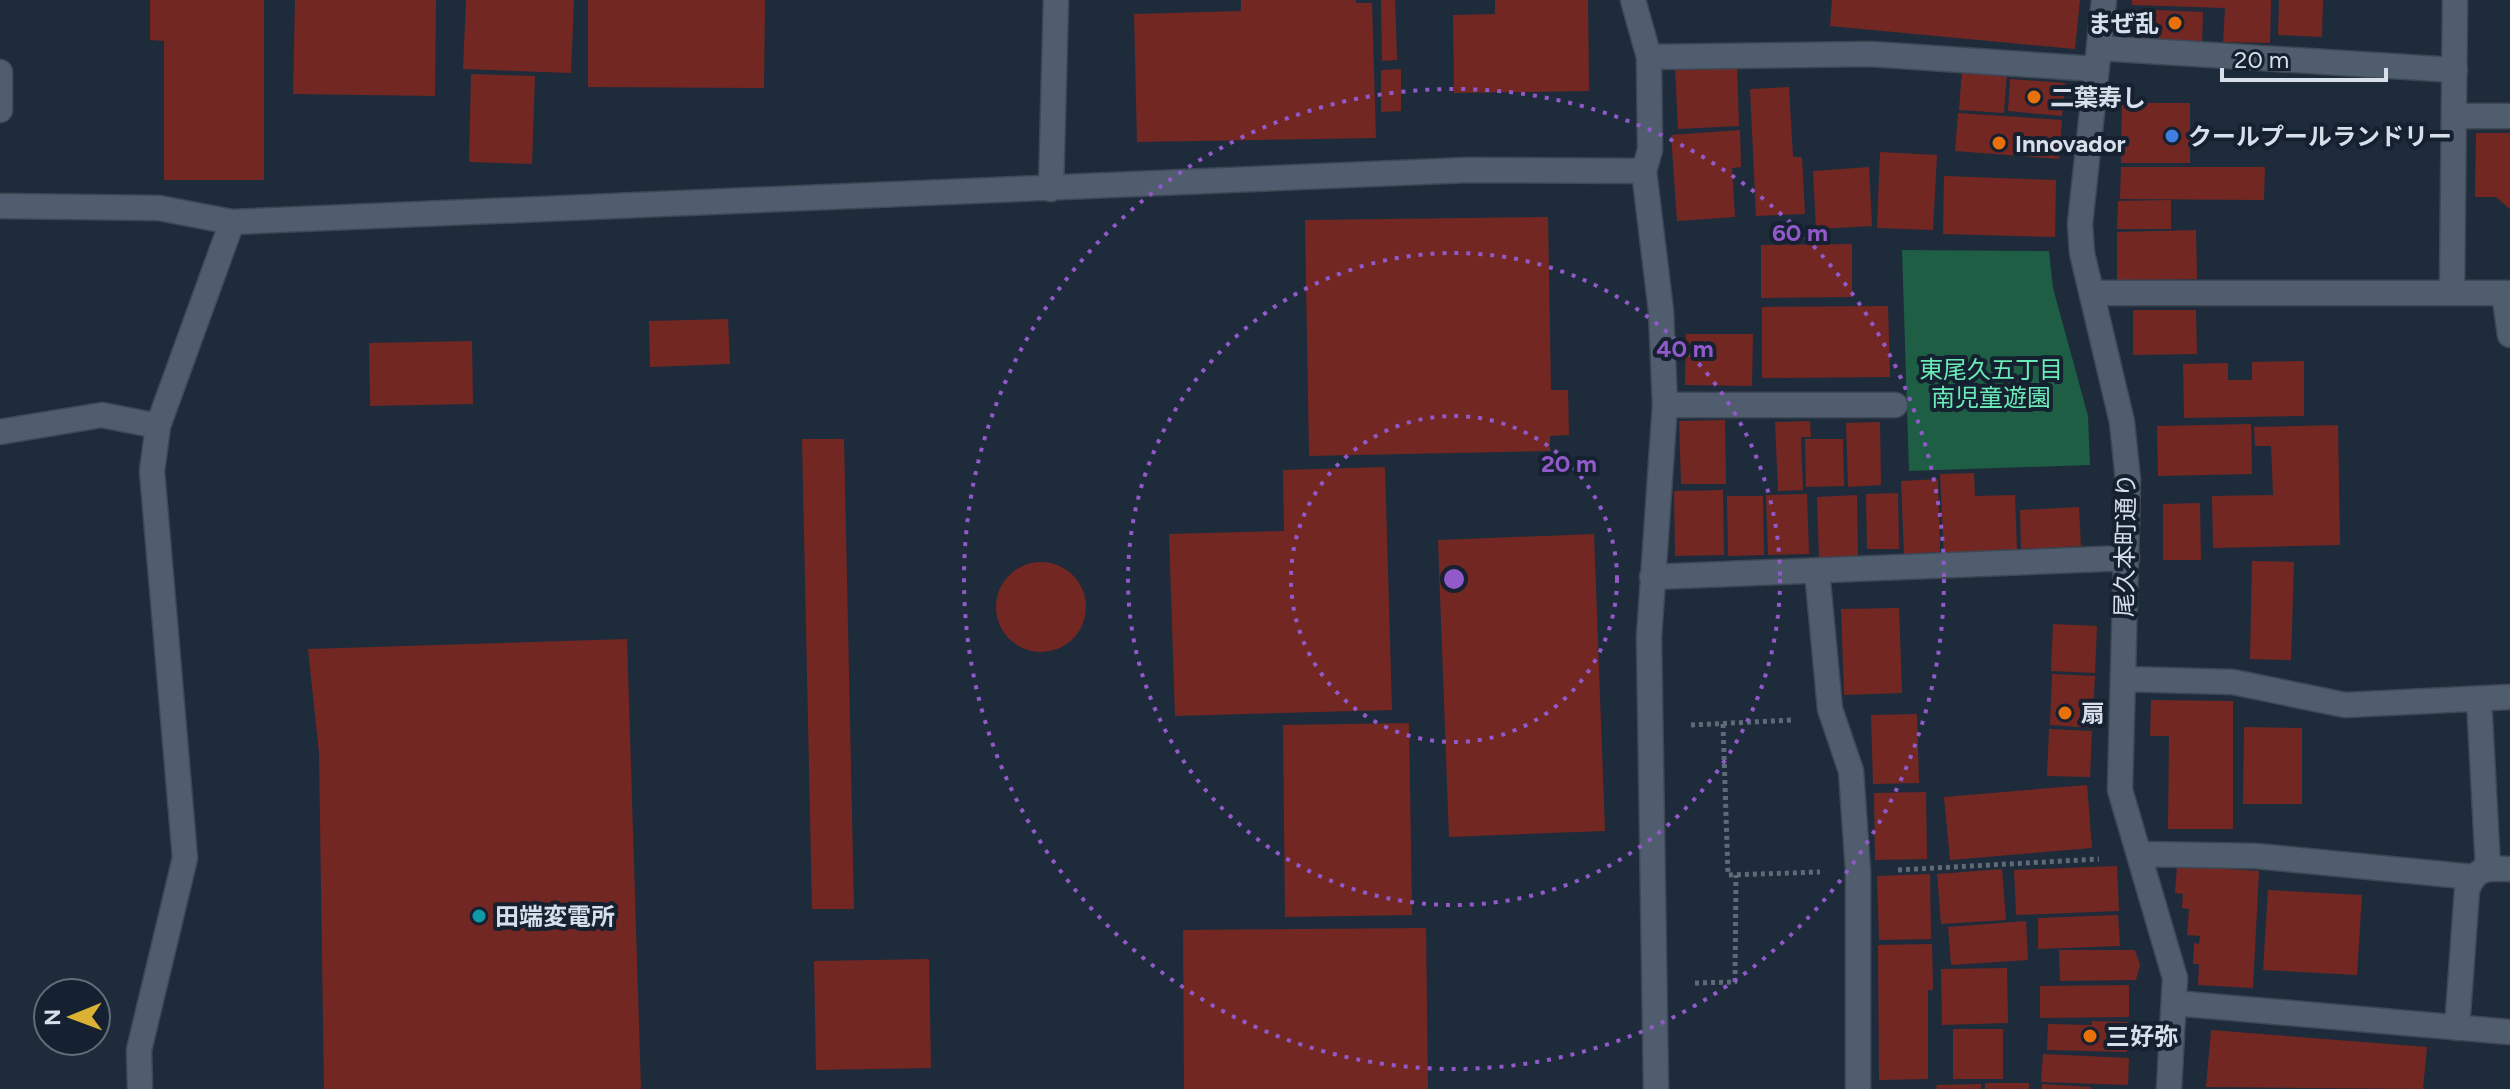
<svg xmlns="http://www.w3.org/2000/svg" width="2510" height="1089" font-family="Figtree,'Noto Sans JP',sans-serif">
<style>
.green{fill:#1d5e45}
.building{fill:#732723}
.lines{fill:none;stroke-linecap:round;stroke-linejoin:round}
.minor-casing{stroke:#3e4855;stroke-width:27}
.path{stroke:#5e6a77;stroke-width:5;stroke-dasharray:4 4;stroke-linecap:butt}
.minor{stroke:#4f5d6e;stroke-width:24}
.ring{fill:none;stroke:#9259ca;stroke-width:4;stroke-dasharray:4 8}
.food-dot{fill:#e8710a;stroke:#152130;stroke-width:3}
.shop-dot{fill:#3f7fe0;stroke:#152130;stroke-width:3}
.culture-dot{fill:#0f9aa8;stroke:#152130;stroke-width:3}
.labels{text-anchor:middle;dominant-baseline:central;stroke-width:8;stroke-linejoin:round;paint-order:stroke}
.poi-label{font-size:24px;font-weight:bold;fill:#d7dfea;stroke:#152130;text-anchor:start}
.park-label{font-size:24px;fill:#6aeab6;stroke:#152130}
.street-label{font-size:24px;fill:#d7dfea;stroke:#152130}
.centre{fill:#9259ca;stroke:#152130;stroke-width:4}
.ring-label{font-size:24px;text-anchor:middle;font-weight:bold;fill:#9259ca;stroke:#152130;stroke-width:8;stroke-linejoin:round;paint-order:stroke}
</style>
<rect width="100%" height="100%" fill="#1e2b3a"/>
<path class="green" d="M 1902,250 L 2049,251 L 2053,288 L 2088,416 L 2090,465 L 1909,471 Z"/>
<path class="building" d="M 150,0 L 264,0 L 264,180 L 164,180 L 164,41 L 150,40 Z
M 295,0 L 436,0 L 435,96 L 293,94 Z
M 466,0 L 574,0 L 571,73 L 463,69 Z
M 588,0 L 765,0 L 764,88 L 588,87 Z
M 1241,0 L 1356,0 L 1356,3 L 1372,3 L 1376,138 L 1137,142 L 1134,14 L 1241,11 Z
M 1381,0 L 1395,0 L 1397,60 L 1382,61 Z
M 1495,0 L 1588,0 L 1589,91 L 1454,93 L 1453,15 L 1495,14 Z
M 1832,0 L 2080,0 L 2075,49 L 1830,26 Z
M 2132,0 L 2271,0 L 2270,43 L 2223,42 L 2225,8 L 2132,5 Z
M 2279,0 L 2323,0 L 2322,37 L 2278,35 Z
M 2133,9 L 2203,12 L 2202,43 L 2132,40 Z
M 1737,64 L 1739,126 L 1678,129 L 1675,67 Z
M 1401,69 L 1401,111 L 1381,112 L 1381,70 Z
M 1962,70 L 2007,73 L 2004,113 L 1959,110 Z
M 471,74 L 535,76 L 532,164 L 469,162 Z
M 2010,79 L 2065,83 L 2062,116 L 2008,111 Z
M 1789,87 L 1793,157 L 1802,157 L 1805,214 L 1756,216 L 1750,89 Z
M 2122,103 L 2190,103 L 2190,163 L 2121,163 Z
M 1958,113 L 2062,120 L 2059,159 L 1955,151 Z
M 1740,130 L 1741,167 L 1732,168 L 1735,217 L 1677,221 L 1671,135 Z
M 2476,133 L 2510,133 L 2510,209 L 2496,197 L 2475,197 Z
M 1880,152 L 1937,155 L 1933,230 L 1877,228 Z
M 1869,167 L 1872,226 L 1816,229 L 1813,171 Z
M 2121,167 L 2265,167 L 2264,200 L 2120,199 Z
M 1944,176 L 2056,180 L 2055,237 L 1943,234 Z
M 2171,200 L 2171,229 L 2117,229 L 2118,201 Z
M 1548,217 L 1551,390 L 1568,390 L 1569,435 L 1550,436 L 1550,451 L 1309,456 L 1305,220 Z
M 2196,230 L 2197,279 L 2117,280 L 2117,232 Z
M 1852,244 L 1852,297 L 1761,298 L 1761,245 Z
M 1888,306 L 1890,377 L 1762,378 L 1762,307 Z
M 2133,310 L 2196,310 L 2197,354 L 2133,355 Z
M 728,319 L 730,364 L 650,367 L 649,321 Z
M 1686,334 L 1753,334 L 1752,386 L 1685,385 Z
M 472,341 L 473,404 L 370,406 L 369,343 Z
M 2304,361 L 2304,416 L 2184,418 L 2183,364 L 2228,363 L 2228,380 L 2252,380 L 2252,362 Z
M 1725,420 L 1726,484 L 1681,484 L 1679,421 Z
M 1810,421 L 1811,437 L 1801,437 L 1803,490 L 1778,491 L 1775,422 Z
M 1880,422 L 1881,485 L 1848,487 L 1846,423 Z
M 2251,424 L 2252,474 L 2158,476 L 2157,426 Z
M 2338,425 L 2340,545 L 2213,548 L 2212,496 L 2273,495 L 2271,446 L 2255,446 L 2254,427 Z
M 802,439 L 844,439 L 854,909 L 812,909 Z
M 1805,439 L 1843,439 L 1844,486 L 1806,487 Z
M 1385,467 L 1392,710 L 1175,716 L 1169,534 L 1284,531 L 1283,470 Z
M 1974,473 L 1975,496 L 2015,495 L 2017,549 L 1992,550 L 1992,555 L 1944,557 L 1940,474 Z
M 1938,479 L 1940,552 L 1904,554 L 1901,481 Z
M 1723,490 L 1724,555 L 1675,556 L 1674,491 Z
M 1898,493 L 1899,549 L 1867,549 L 1866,494 Z
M 1807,494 L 1809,554 L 1768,555 L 1766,495 Z
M 1857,495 L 1858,558 L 1819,559 L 1817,497 Z
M 1727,496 L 1763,496 L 1764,555 L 1728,556 Z
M 2200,503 L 2201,560 L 2163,560 L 2163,504 Z
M 2079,507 L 2081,546 L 2021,549 L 2020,510 Z
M 1594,534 L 1605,831 L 1449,837 L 1438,540 Z
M 2252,561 L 2294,562 L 2291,660 L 2250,659 Z
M996 607a45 45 0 1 1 90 0a45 45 0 1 1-90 0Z
M 1899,608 L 1902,693 L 1844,695 L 1841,609 Z
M 2053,624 L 2097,626 L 2095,673 L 2051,671 Z
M 627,639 L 641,1089 L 324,1089 L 319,753 L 308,649 Z
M 2052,674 L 2095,676 L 2092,728 L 2050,725 Z
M 2151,700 L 2233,701 L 2233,829 L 2168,829 L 2169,736 L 2150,736 Z
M 1917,714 L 1919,783 L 1873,784 L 1871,715 Z
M 1409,723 L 1412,915 L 1285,917 L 1283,725 Z
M 2244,727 L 2302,728 L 2302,804 L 2243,804 Z
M 2049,729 L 2092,731 L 2090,777 L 2047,776 Z
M 2087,785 L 2092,848 L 1950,860 L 1944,797 Z
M 1926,792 L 1927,859 L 1875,860 L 1874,793 Z
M 2117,866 L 2119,911 L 2016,915 L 2014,870 Z
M 2177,866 L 2259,871 L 2253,988 L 2198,985 L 2199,964 L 2193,964 L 2194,943 L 2199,944 L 2200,936 L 2187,935 L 2189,909 L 2182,908 L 2183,894 L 2175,893 Z
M 2002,869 L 2006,920 L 1941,924 L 1937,874 Z
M 1930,874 L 1931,939 L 1879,940 L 1877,876 Z
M 2268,890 L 2362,895 L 2357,975 L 2263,970 Z
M 2118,915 L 2120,946 L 2038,949 L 2038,918 Z
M 2026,921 L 2028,960 L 1951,965 L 1948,927 Z
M 1426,928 L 1428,1089 L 1184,1089 L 1183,930 Z
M 1932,944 L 1933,990 L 1928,990 L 1928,1079 L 1879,1080 L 1878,945 Z
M 2059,950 L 2135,950 L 2140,965 L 2136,980 L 2060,981 Z
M 929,959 L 931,1068 L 816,1070 L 814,961 Z
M 2007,968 L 2008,1023 L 1942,1025 L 1941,969 Z
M 2129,985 L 2129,1017 L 2040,1018 L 2040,986 Z
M 2092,1021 L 2128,1022 L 2127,1052 L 2047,1050 L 2048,1024 L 2092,1025 Z
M 1953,1029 L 2003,1029 L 2003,1079 L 1953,1079 Z
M 2211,1030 L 2427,1047 L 2423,1089 L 2206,1087 Z
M 2043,1054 L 2129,1058 L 2128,1085 L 2041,1082 Z
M 1985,1083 L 2029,1083 L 2029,1089 L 1985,1089 Z
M 1981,1084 L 1981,1089 L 1937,1089 L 1936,1085 Z
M 2042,1084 L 2091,1087 L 2091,1089 L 2042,1089 Z"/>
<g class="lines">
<g class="minor-casing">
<path id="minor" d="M 1633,0 L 1649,57 L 1650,150 L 1644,171
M 2104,0 L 2080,224 L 2082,253 L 2122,422 L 2128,480 L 2120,790 L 2175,978 L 2169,1089
M 2099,48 L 2455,70
M 1649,57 L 1871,54 L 2096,69
M 0,72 L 0,110
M 2455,116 L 2510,116
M 1051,189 L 1056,0
M 0,206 L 159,208 L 232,222
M 2452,292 L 2455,0
M 2092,293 L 2510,293
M 2504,293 L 2510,335
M 1665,405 L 1895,405
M 0,432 L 102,415 L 158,426
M 1817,571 L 1830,709 L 1851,771 L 1858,871 L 1858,1089
M 1652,577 L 2127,558
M 2123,679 L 2233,682 L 2345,705 L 2510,697
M 2479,699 L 2488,868
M 2139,854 L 2256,856 L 2473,877
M 2174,1003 L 2510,1032
M 2457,1028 L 2467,890 C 2476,867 2487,868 2510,869
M 140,1089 L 139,1050 L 185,858 L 152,471 L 158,426 L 232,222 L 1468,170 L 1644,171 L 1661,311 L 1665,405 L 1649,637 L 1656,1089"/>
</g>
<path class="path" d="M 1723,724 L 1728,875 L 1820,872
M 1691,725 L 1793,720
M 1898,870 L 2099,859
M 1695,983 L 1735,982 L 1736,875"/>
<use href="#minor" class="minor"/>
</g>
<g class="ring">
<circle cx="1454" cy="579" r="163"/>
<circle cx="1454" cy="579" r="326"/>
<circle cx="1454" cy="579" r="490"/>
</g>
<g class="food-dot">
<circle cx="2175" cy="23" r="8"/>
<circle cx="2034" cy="97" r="8"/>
<circle cx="1999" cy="143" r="8"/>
<circle cx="2065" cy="713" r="8"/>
<circle cx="2090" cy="1036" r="8"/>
</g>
<circle class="shop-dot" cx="2172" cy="136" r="8"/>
<circle class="culture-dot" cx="479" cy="916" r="8"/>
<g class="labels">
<g class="poi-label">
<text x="2159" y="23" text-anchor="end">まぜ乱</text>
<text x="2050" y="97">二葉寿し</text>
<text x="2188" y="136">クールプールランドリー</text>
<text x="2015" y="143">Innovador</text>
<text x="2081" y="713">扇</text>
<text x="495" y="916">田端変電所</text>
<text x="2106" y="1036">三好弥</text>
</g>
<g class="park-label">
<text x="1991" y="369">東尾久五丁目<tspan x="1991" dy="28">南児童遊園</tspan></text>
</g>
<g class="street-label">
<text transform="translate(2125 545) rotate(-89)">尾久本町通り</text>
</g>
</g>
<circle cx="1454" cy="579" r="12" class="centre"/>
<g class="ring-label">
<text x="1800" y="241">60 m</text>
<text x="1685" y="357">40 m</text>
<text x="1569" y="472">20 m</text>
</g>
<g transform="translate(72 1017) rotate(269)"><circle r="38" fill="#152130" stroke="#636d7a" stroke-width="2"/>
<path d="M0-6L14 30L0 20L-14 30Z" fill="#dbb233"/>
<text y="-12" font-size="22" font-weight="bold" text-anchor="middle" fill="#d7dfea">N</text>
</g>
<path d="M2222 68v12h164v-12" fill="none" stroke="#d7dfea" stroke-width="4"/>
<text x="2234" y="68" font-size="24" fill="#d7dfea" stroke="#152130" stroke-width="6" paint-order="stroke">20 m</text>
</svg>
